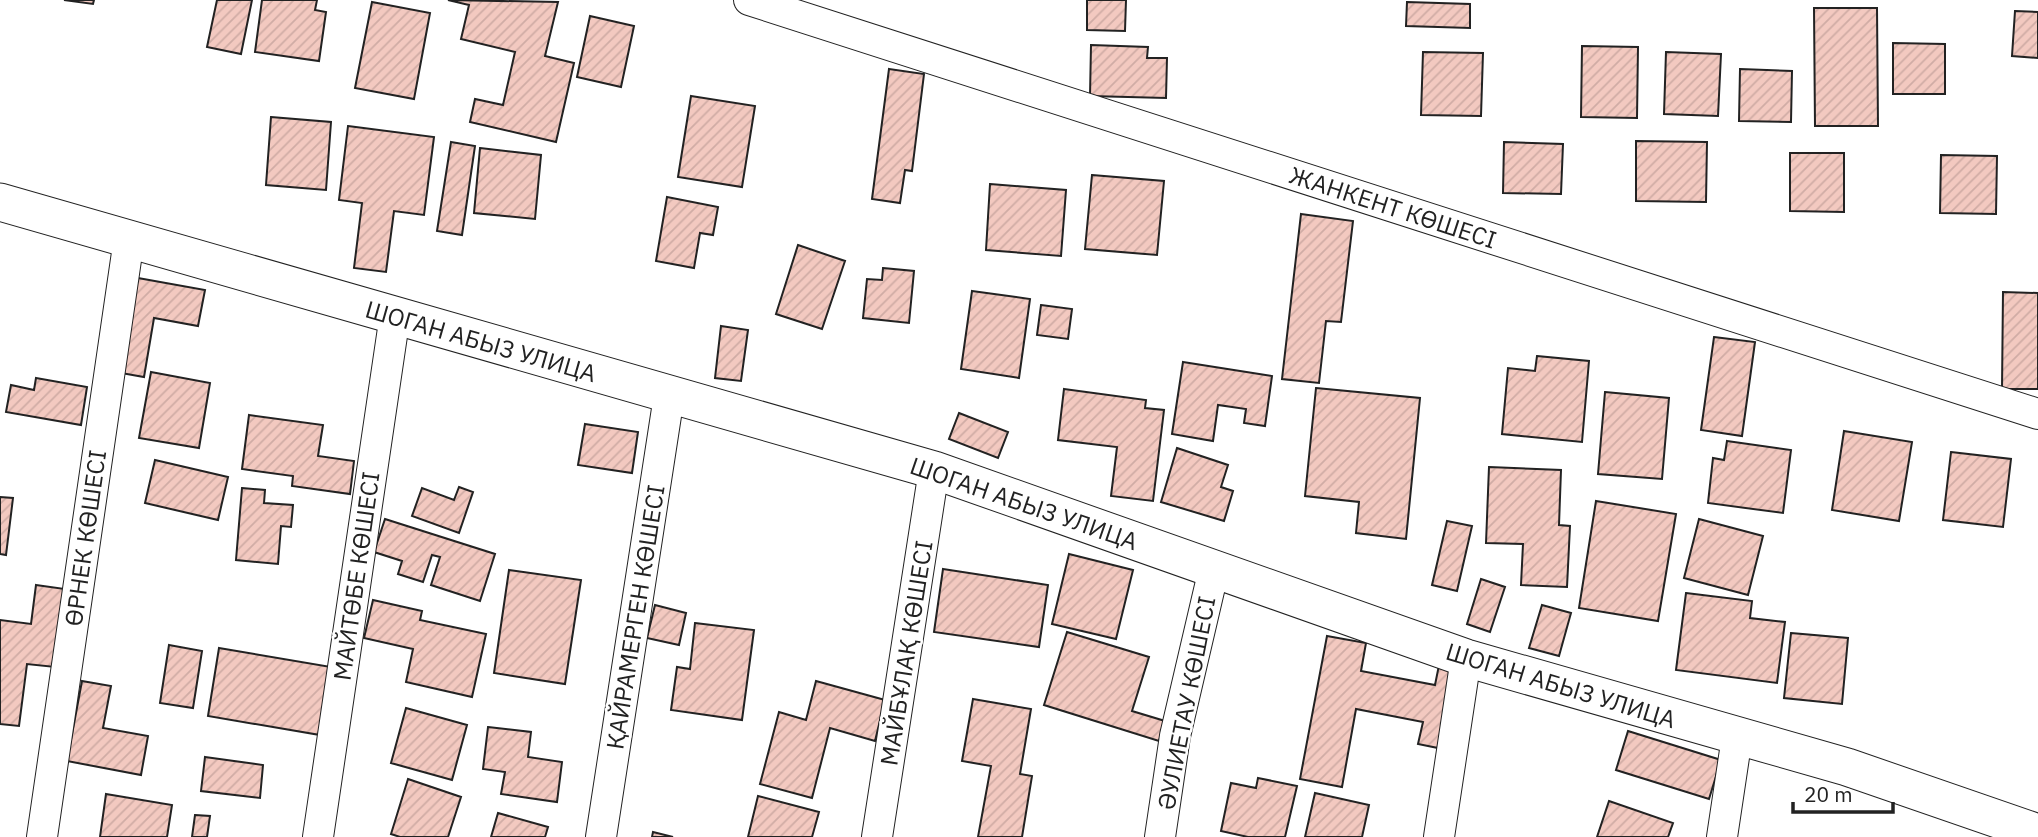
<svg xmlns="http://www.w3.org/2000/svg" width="2038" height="837" font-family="'IBM Plex Sans',sans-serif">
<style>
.building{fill:url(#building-hatch);stroke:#222;stroke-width:2}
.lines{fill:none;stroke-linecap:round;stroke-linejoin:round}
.minor-casing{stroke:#222;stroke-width:32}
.tertiary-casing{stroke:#222;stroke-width:39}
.minor{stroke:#fff;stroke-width:30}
.tertiary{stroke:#fff;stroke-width:37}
.labels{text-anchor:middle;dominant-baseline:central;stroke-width:5;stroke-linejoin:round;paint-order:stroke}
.street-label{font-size:24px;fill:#222;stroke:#fff}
</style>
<defs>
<pattern id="building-hatch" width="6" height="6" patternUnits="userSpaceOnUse" patternTransform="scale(1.75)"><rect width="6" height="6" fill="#f3c9c0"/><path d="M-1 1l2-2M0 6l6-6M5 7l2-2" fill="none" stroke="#d0aca5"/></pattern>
</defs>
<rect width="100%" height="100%" fill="#fff"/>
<path class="building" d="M 64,0 L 94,0 L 93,4 Z
M 217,0 L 252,0 L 241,54 L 207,47 Z
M 262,0 L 317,0 L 315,10 L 326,12 L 319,61 L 255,52 Z
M 448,0 L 558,2 L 545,56 L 574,63 L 556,142 L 470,122 L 475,99 L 503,105 L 515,52 L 461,39 L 469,5 Z
M 1087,0 L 1126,0 L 1125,31 L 1087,30 Z
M 372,2 L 430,13 L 414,99 L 355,88 Z
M 1407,2 L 1470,4 L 1470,28 L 1406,26 Z
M 1814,8 L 1877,8 L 1878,126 L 1815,126 Z
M 2015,11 L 2038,12 L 2038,58 L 2012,56 Z
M 590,16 L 634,26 L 621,87 L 577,77 Z
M 1893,43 L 1945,44 L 1945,94 L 1893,94 Z
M 1091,45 L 1148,47 L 1147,58 L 1167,58 L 1166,98 L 1090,96 Z
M 1582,46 L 1638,47 L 1637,118 L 1581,117 Z
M 1423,52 L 1483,53 L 1481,116 L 1421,115 Z
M 1666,52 L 1721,54 L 1718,116 L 1664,114 Z
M 889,69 L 924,74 L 912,171 L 905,170 L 900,203 L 872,199 Z
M 1740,69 L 1792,71 L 1791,122 L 1739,121 Z
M 691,96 L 755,106 L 742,187 L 678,177 Z
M 271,117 L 331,122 L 326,190 L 266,185 Z
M 348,126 L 434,137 L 424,215 L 394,211 L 386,272 L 354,268 L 362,203 L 339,200 Z
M 1636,141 L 1707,142 L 1706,202 L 1636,201 Z
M 451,142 L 475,146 L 462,235 L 437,231 Z
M 1504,142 L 1563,144 L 1561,194 L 1503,193 Z
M 480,148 L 541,155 L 535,219 L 474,213 Z
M 1790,153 L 1844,153 L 1844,212 L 1790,211 Z
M 1941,155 L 1997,156 L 1996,214 L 1940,213 Z
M 1092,175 L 1164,181 L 1157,255 L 1085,249 Z
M 990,184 L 1066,190 L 1061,256 L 986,250 Z
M 667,197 L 718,207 L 713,235 L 700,233 L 694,268 L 656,261 Z
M 1301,214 L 1353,221 L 1341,322 L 1326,321 L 1319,383 L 1282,379 Z
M 798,245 L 845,261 L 822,329 L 776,314 Z
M 883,268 L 914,271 L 909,323 L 863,318 L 867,279 L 882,280 Z
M 138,278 L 205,290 L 198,326 L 154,318 L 144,377 L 121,373 Z
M 972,291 L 1030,299 L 1019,378 L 961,369 Z
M 2003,292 L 2038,293 L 2038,389 L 2002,389 Z
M 1041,305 L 1072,309 L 1068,339 L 1037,335 Z
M 721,326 L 748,330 L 741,381 L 715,378 Z
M 1714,337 L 1755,342 L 1742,436 L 1701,430 Z
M 1537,356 L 1589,361 L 1582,442 L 1502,434 L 1508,368 L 1535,371 Z
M 1183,362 L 1272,376 L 1265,426 L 1244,423 L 1246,409 L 1218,405 L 1213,441 L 1172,434 Z
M 151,372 L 210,383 L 199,448 L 139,438 Z
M 36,378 L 87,387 L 81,425 L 6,412 L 11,385 L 34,390 Z
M 1316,388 L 1420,398 L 1406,539 L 1356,533 L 1359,502 L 1305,496 Z
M 1064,389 L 1146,400 L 1145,408 L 1164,410 L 1153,501 L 1111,496 L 1117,447 L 1058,440 Z
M 1605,392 L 1669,398 L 1662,479 L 1598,474 Z
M 959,413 L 1008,432 L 998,458 L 949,439 Z
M 249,415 L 323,425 L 318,456 L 354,461 L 350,494 L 292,486 L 293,476 L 242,469 Z
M 585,424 L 638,432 L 632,473 L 578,465 Z
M 1844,431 L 1912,442 L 1899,521 L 1832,510 Z
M 1727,441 L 1791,450 L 1783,513 L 1708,503 L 1713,458 L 1724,460 Z
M 1177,448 L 1228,465 L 1221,487 L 1233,491 L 1224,521 L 1161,502 Z
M 1951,452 L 2011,459 L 2003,527 L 1943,520 Z
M 155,460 L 228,477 L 218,520 L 145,503 Z
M 1489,467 L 1561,470 L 1559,525 L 1570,526 L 1567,587 L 1521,585 L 1523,544 L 1486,543 Z
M 459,487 L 473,492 L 459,533 L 412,516 L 422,488 L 454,500 Z
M 242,488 L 265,490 L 264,503 L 293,505 L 291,527 L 281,526 L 278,564 L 236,560 Z
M 0,497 L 13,498 L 6,555 L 0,554 Z
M 1596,501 L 1676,514 L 1658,621 L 1579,608 Z
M 385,519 L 495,554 L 480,601 L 431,585 L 440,557 L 432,555 L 423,582 L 398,574 L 402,561 L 374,552 Z
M 1699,519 L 1763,536 L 1748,595 L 1684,578 Z
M 1447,521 L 1472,526 L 1457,591 L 1432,585 Z
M 1069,554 L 1133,570 L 1116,639 L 1052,624 Z
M 943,569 L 1048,585 L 1039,647 L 934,632 Z
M 509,570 L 581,580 L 565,684 L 494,673 Z
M 1481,579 L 1505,587 L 1490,632 L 1467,624 Z
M 36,585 L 65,589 L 55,667 L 27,664 L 19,726 L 0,724 L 0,620 L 31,624 Z
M 1686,593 L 1752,601 L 1750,618 L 1785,622 L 1777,683 L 1676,670 Z
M 373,600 L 422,611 L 420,620 L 486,634 L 472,697 L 406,682 L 413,649 L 364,638 Z
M 655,605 L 686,613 L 679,645 L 647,638 Z
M 1542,605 L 1571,613 L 1559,656 L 1529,648 Z
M 695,623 L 754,630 L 742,720 L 671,710 L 677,667 L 690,669 Z
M 1067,632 L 1149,657 L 1132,711 L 1165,721 L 1159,741 L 1044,705 Z
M 1791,633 L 1848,638 L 1842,704 L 1784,698 Z
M 1327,636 L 1366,643 L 1361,671 L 1435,685 L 1439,665 L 1453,667 L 1438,748 L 1418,744 L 1423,722 L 1356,709 L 1342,787 L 1300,779 Z
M 169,645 L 202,651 L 193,708 L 160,703 Z
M 219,648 L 331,667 L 320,735 L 208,716 Z
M 82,681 L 111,686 L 103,728 L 148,736 L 141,775 L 67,761 Z
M 816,681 L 885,700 L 875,741 L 830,728 L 812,798 L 760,784 L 779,712 L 806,720 Z
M 973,699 L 1031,709 L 1020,774 L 1032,776 L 1022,837 L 978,837 L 991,766 L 962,761 Z
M 406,708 L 467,725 L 452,780 L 391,763 Z
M 488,727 L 531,732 L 528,757 L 562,762 L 557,802 L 501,794 L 505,772 L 483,769 Z
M 1628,731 L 1721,760 L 1709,799 L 1616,770 Z
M 205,757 L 263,765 L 260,798 L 201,791 Z
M 1258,778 L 1297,786 L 1285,837 L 1248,837 L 1221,831 L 1231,783 L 1256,788 Z
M 408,779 L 461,797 L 448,837 L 400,837 L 391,834 Z
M 1315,793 L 1369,805 L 1362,837 L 1305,837 Z
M 106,794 L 172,805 L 167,837 L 100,837 Z
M 758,796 L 819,812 L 812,837 L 748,837 Z
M 1609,801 L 1673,823 L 1668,837 L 1597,837 Z
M 498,813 L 548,827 L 545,837 L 491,837 Z
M 195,815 L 210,816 L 207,837 L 192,837 Z
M 653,832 L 673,837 L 652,837 Z"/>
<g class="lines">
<g class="minor-casing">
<path id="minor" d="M 749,0 L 2038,414
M 42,837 L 129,239
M 318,837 L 395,315
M 601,837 L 669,396
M 877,837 L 934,470
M 1160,837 L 1175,736 L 1214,569
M 1439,837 L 1466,658
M 1722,837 L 1737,737"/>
</g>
<g class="tertiary-casing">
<path id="tertiary" d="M 0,202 L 934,470 L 1466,658 L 1847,767 L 2038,833"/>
</g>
<use href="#minor" class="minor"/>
<use href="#tertiary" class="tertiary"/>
</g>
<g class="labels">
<g class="street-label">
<text transform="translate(1393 207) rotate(18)">ЖАНКЕНТ КӨШЕСІ</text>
<text transform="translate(481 341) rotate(16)">ШОГАН АБЫЗ УЛИЦА</text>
<text transform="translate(1024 503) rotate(19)">ШОГАН АБЫЗ УЛИЦА</text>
<text transform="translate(85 538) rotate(-82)">ӨРНЕК КӨШЕСІ</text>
<text transform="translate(356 576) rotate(-82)">МАЙТӨБЕ КӨШЕСІ</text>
<text transform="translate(635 617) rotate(-81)">ҚАЙРАМЕРГЕН КӨШЕСІ</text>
<text transform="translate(906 653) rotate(-81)">МАЙБҰЛАҚ КӨШЕСІ</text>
<text transform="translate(1561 685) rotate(17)">ШОГАН АБЫЗ УЛИЦА</text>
<text transform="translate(1186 703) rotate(-79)">ӘУЛИЕТАУ КӨШЕСІ</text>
</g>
</g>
<path d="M1793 802v10h100v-10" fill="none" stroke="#222222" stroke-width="3.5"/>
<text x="1804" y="802" font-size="21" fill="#222222" stroke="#ffffff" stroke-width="5" paint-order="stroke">20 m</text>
</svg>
